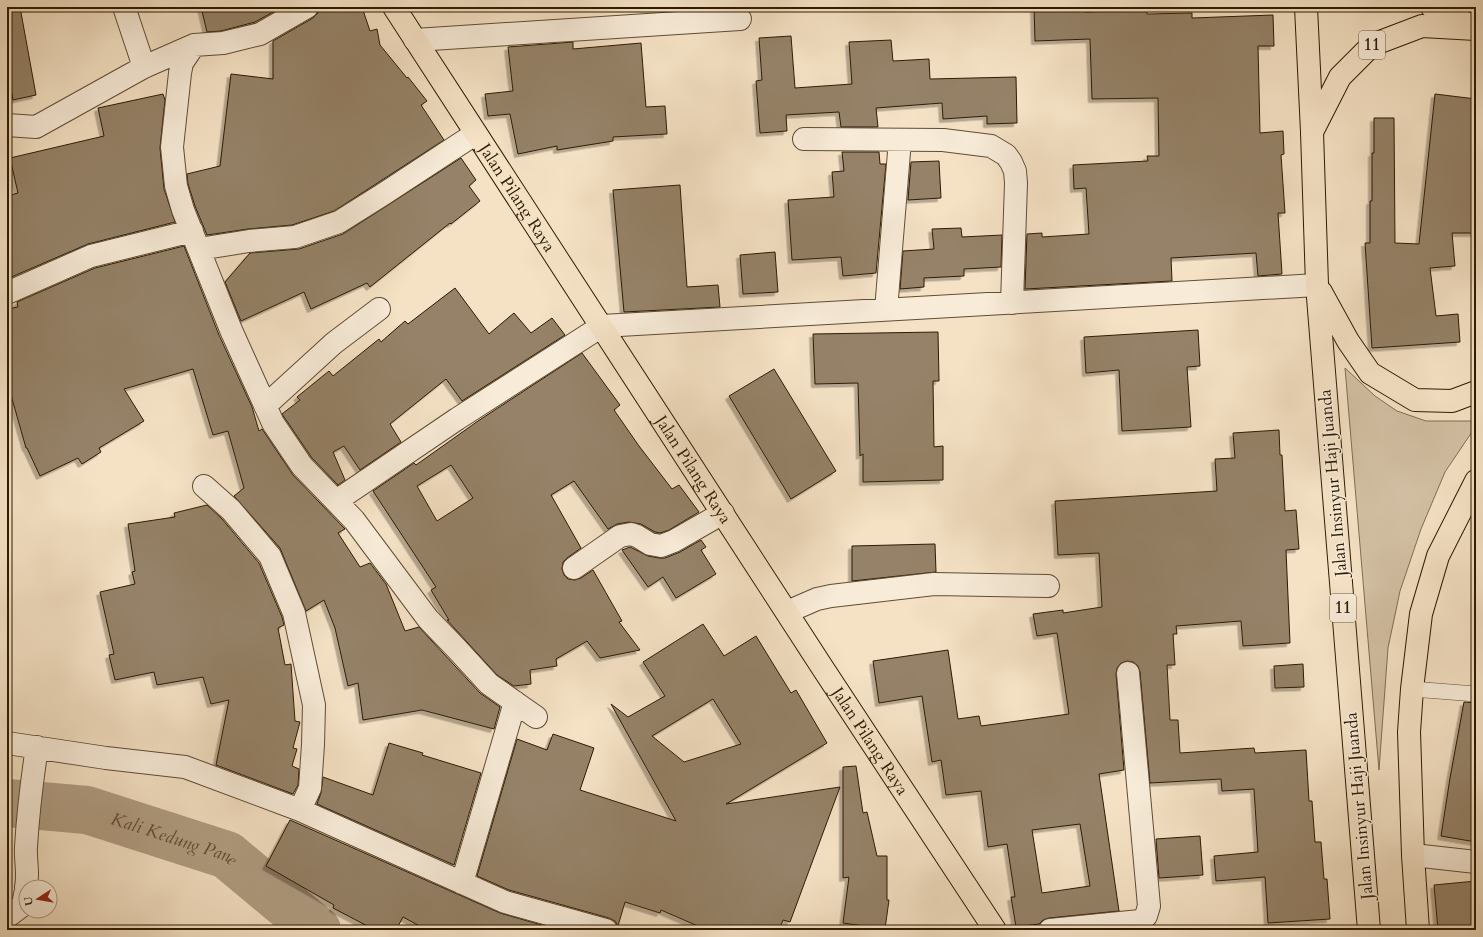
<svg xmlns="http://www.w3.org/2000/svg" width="1483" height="937" font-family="Cardo,serif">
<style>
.green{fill:#d3c0a4;stroke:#806e54}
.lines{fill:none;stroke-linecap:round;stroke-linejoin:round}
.river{stroke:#b19e83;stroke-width:48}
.building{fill:#958268;stroke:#2d1b03;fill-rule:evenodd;filter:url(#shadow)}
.service-casing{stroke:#5f4d34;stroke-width:16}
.minor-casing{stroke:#5f4d34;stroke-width:24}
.primary-casing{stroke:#2d1b03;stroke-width:24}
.trunk-casing{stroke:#2d1b03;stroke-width:24}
.service{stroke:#f8ecd9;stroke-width:15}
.minor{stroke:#f8ecd9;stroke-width:22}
.primary{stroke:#f5e2c5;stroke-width:22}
.trunk{stroke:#f5e2c5;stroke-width:22}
.labels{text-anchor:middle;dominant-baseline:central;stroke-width:3;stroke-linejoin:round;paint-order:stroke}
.shield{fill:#f8ecd9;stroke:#6a5a43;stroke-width:1}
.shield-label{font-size:16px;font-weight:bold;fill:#2d1b03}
.street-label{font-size:17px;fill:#2d1b03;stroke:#f8ecd9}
.water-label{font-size:18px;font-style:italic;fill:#624f36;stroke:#f8ecd9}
</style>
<defs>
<filter id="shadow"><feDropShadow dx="-3.5" dy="3.5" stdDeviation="0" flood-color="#0004"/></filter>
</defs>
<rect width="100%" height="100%" fill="#f5e2c5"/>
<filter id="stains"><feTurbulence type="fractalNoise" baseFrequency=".005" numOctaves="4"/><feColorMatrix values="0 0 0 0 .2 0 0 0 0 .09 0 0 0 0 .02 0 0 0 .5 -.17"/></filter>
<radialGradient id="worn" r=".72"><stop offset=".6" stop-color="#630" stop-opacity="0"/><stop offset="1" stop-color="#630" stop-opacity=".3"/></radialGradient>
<path class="green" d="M 1345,368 L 1375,396 L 1397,411 L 1426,421 L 1476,421 L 1476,426 L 1445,472 L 1421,529 L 1400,591 L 1388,648 L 1379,770 Z"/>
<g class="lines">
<path class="river" id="s1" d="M 7,803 L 87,810 L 227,855 L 317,930"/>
</g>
<path class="building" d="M 7,7 L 20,7 L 36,95 L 13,100 L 7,65 Z
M 201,7 L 282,7 L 255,22 L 221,31 L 207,32 Z
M 319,7 L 362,7 L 370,31 L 377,29 L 380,45 L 407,78 L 408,77 L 427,101 L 421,105 L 444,140 L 334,211 L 292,225 L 248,229 L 207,235 L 195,206 L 188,184 L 187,174 L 220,166 L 231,74 L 273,79 L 273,41 L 313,18 L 318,13 Z
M 1034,7 L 1085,7 L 1085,12 L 1147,10 L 1147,14 L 1192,13 L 1192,18 L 1273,15 L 1274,46 L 1258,46 L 1260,133 L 1283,131 L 1284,154 L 1281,155 L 1285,213 L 1278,213 L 1282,274 L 1258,276 L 1256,253 L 1171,258 L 1172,281 L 1025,289 L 1027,234 L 1042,233 L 1042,237 L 1089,234 L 1086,188 L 1074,189 L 1073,165 L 1148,161 L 1147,156 L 1159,156 L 1158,98 L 1092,99 L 1090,39 L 1035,41 Z
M 791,36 L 795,88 L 852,84 L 849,42 L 891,40 L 893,61 L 929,59 L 930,79 L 1016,77 L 1017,123 L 987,124 L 987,116 L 943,119 L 942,103 L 876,108 L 878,127 L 841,127 L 839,112 L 786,115 L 787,131 L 760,133 L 756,81 L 762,80 L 759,38 Z
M 573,42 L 573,49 L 641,43 L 646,107 L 665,106 L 667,134 L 613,137 L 613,141 L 557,150 L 557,146 L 518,154 L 510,114 L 488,116 L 485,94 L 513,91 L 508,47 Z
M 163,94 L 165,100 L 160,148 L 164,189 L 175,222 L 88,244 L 9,278 L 7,270 L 7,196 L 18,193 L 10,158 L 104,136 L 98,108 Z
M 1435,94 L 1476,99 L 1476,233 L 1452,233 L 1455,266 L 1430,268 L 1436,316 L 1458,314 L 1460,342 L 1372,348 L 1365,243 L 1370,243 L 1370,201 L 1372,201 L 1372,153 L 1374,153 L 1374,118 L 1394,118 L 1395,243 L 1419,244 Z
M 842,152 L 879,152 L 880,164 L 886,164 L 876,273 L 843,276 L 841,257 L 792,260 L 788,200 L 834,197 L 832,172 L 844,171 Z
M 461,158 L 476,180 L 469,186 L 480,201 L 451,224 L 450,223 L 370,287 L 367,283 L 311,309 L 304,292 L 241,321 L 225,282 L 250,253 L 299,249 L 343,234 Z
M 939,161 L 941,198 L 908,200 L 911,162 Z
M 680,185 L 687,287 L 718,285 L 720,307 L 624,312 L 613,190 Z
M 961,228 L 962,237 L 1002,235 L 1001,267 L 964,269 L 964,276 L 924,278 L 924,287 L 900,289 L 903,251 L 934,249 L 932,229 Z
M 184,246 L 219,335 L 252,407 L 259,431 L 262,429 L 293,475 L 345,529 L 338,533 L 360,567 L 370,563 L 386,584 L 405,631 L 419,627 L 480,693 L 500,707 L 494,729 L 422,710 L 363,720 L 358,683 L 348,686 L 335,628 L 324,600 L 306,611 L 280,548 L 234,496 L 244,488 L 228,431 L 213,435 L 193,369 L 124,389 L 144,421 L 99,448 L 101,452 L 82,464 L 78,458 L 40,476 L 27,448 L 26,448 L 7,381 L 7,309 L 18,307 L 17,302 L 95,268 Z
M 775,252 L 778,292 L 743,294 L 740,255 Z
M 455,288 L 489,334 L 514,313 L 531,333 L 552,318 L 565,335 L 462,401 L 446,379 L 390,424 L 401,442 L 360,470 L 344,446 L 333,452 L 345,480 L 338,485 L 312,458 L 282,414 L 300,400 L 297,397 L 329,371 L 333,376 L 379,339 L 381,342 L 405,321 L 408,324 Z
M 1198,330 L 1200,366 L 1187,367 L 1191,427 L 1122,431 L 1119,370 L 1086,373 L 1084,337 Z
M 938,332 L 939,381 L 933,381 L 934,447 L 943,446 L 943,480 L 863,482 L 863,454 L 860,456 L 858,383 L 815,384 L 813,334 Z
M 582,353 L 620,405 L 614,410 L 639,446 L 672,489 L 679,485 L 699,512 L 669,530 L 660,533 L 655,532 L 641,524 L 629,522 L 617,524 L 608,529 L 574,481 L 551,495 L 581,548 L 567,558 L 563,562 L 562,569 L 564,575 L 568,579 L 575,580 L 581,578 L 593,570 L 622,621 L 619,622 L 640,650 L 600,658 L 587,641 L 556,659 L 557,666 L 530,670 L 531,684 L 514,686 L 497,675 L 447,620 L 449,620 L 431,590 L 436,587 L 373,491 L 414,463 L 416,465 L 478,421 ZM 451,465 L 473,498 L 437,521 L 417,486 Z
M 774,369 L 836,471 L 791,499 L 729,396 Z
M 1279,430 L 1280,455 L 1282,455 L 1285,511 L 1296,510 L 1299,549 L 1286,550 L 1290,643 L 1243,646 L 1241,621 L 1176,626 L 1177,634 L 1173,634 L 1175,665 L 1167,665 L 1170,720 L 1178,720 L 1180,753 L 1254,748 L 1255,753 L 1306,750 L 1309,801 L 1312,801 L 1315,842 L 1321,842 L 1324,879 L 1327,879 L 1330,919 L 1268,923 L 1265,877 L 1216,881 L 1214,856 L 1258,852 L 1254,789 L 1222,791 L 1221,779 L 1150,783 L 1140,672 L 1138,666 L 1133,662 L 1127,661 L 1121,663 L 1117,668 L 1116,674 L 1124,770 L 1099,774 L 1119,911 L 1049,918 L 1043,920 L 1039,924 L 1016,927 L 1011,897 L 1015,897 L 1007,844 L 988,847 L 981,791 L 946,795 L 941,760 L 932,762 L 922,696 L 879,703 L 873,661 L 948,650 L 958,719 L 979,716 L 981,726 L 1069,714 L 1057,633 L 1037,636 L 1033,614 L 1063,610 L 1063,613 L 1102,607 L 1099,553 L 1058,555 L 1055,501 L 1217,491 L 1215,459 L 1235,458 L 1233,433 ZM 1080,824 L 1090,886 L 1042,893 L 1032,830 Z
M 207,505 L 222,519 L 259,563 L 282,617 L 284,625 L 278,628 L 285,665 L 291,664 L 295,721 L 300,722 L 293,748 L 297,749 L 292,766 L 299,769 L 298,785 L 293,794 L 216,765 L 229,700 L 211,704 L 203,677 L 157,685 L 154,672 L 115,680 L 109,655 L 114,654 L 100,592 L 135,584 L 132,572 L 135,571 L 128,524 L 175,517 L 174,513 Z
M 701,540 L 706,547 L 701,550 L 716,574 L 676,598 L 663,577 L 648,587 L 622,550 L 630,547 L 648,556 L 659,558 L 665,558 L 680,552 Z
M 935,544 L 936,572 L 852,581 L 852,546 Z
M 703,624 L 724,656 L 756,636 L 791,693 L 796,690 L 827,743 L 726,804 L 840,787 L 790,922 L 783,920 L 779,930 L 707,930 L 661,910 L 660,913 L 625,902 L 618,926 L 615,921 L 609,918 L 509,890 L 477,876 L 517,739 L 547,750 L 553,734 L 594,748 L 580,790 L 676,821 L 611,704 L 628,717 L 665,696 L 643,662 ZM 713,699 L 741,744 L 684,762 L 652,736 Z
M 1303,664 L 1304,687 L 1275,688 L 1274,666 Z
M 1464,702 L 1476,703 L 1476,842 L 1441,836 L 1450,778 Z
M 389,743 L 423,753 L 422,755 L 481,773 L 454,865 L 317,804 L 321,793 L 323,777 L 373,795 Z
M 856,766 L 863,813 L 867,812 L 877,856 L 887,856 L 887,900 L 889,900 L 885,929 L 843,923 L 849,877 L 843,878 L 843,767 Z
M 290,820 L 500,913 L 559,930 L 427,930 L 403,917 L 396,930 L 375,930 L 333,908 L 334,905 L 266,866 Z
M 1200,836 L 1203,875 L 1159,878 L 1156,839 Z
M 1476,881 L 1476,928 L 1438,930 L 1434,885 Z"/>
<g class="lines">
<g class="service-casing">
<path id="service" d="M 1412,689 L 1476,694"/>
</g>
<g class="minor-casing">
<path id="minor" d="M 124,7 L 144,67
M 415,40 L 740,19
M 194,45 L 182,63 L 180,73 L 172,147 L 176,186 L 183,210 L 231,330 L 273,423 L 302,466 L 354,520 L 428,619 L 456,648 L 489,684 L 536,717
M 7,125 L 36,127 L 144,67 L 194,45 L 223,43 L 260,34 L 307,7
M 804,139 L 943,140 L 991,146 L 1006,155 L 1011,162 L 1015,171 L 1016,183 L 1012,303
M 199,249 L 249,241 L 295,237 L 339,222 L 382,195 L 475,134
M 7,293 L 91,256 L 192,231
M 886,310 L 900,140
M 265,406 L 334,343 L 379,309
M 204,486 L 231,510 L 270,556 L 294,613 L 314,705 L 313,745 L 310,788 L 300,810
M 336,501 L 457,419 L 602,326 L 1317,285
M 574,568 L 620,536 L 631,534 L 637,536 L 650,544 L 661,546 L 674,541 L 723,513
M 787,612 L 817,599 L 831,596 L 934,584 L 1048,586
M 7,743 L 106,758 L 185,767 L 300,810 L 505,902 L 606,930
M 1413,855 L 1476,862
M 462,883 L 515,702
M 26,887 C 29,873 25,860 26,847 C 28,813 32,780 37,747
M 7,917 L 23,905 L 26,890
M 1050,930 L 1140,921 L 1146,916 L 1149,906 L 1128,673"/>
</g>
<g class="primary-casing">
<path id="primary" d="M 1306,7 L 1312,132
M 1432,7 L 1476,28"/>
</g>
<g class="trunk-casing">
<g id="trunk">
<path id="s2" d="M 394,7 L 822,667 L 995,930"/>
<path d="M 1321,292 L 1348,341 L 1370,373 L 1415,400 L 1452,401 L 1476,392"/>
<path d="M 1369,930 L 1317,285 L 1312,132 L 1340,77 L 1372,45 L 1422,26 L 1476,29"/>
<path d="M 1418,930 L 1413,855 L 1409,732 L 1412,689 L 1421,614 L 1438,556 L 1476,481"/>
</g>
</g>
<use href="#service" class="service"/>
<use href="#minor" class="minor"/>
<use href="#primary" class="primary"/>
<use href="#trunk" class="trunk"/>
</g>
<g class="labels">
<g class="shield">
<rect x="1359" y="31" width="26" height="28" rx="3"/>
<rect x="1330" y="594" width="26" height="28" rx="3"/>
</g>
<g class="shield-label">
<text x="1372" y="45">11</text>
<text x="1343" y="608">11</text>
</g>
<g class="street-label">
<text stroke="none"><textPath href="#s2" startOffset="227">Jalan Pilang Raya</textPath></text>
<text stroke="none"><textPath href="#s2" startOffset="551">Jalan Pilang Raya</textPath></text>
<text transform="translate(1333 483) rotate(-95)">Jalan Insinyur Haji Juanda</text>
<text stroke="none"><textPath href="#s2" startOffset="875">Jalan Pilang Raya</textPath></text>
<text transform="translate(1359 806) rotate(-95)">Jalan Insinyur Haji Juanda</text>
</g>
<g class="water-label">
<text stroke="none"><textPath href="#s1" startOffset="172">Kali Kedung Pane</textPath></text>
</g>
</g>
<rect width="1483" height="937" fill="none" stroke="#f5e2c5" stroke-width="24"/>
<rect x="8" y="8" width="1467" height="921" fill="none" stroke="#2d1b03" stroke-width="2"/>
<rect x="12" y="12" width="1459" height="913" fill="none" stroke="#2d1b03"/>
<g transform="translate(38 899) rotate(258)"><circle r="19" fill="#f8ecd9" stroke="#a79883"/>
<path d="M0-3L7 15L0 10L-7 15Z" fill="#8f2418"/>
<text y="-6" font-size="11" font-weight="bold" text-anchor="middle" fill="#2d1b03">U</text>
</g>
<rect width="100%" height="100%" filter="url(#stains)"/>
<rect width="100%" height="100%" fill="url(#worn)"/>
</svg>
